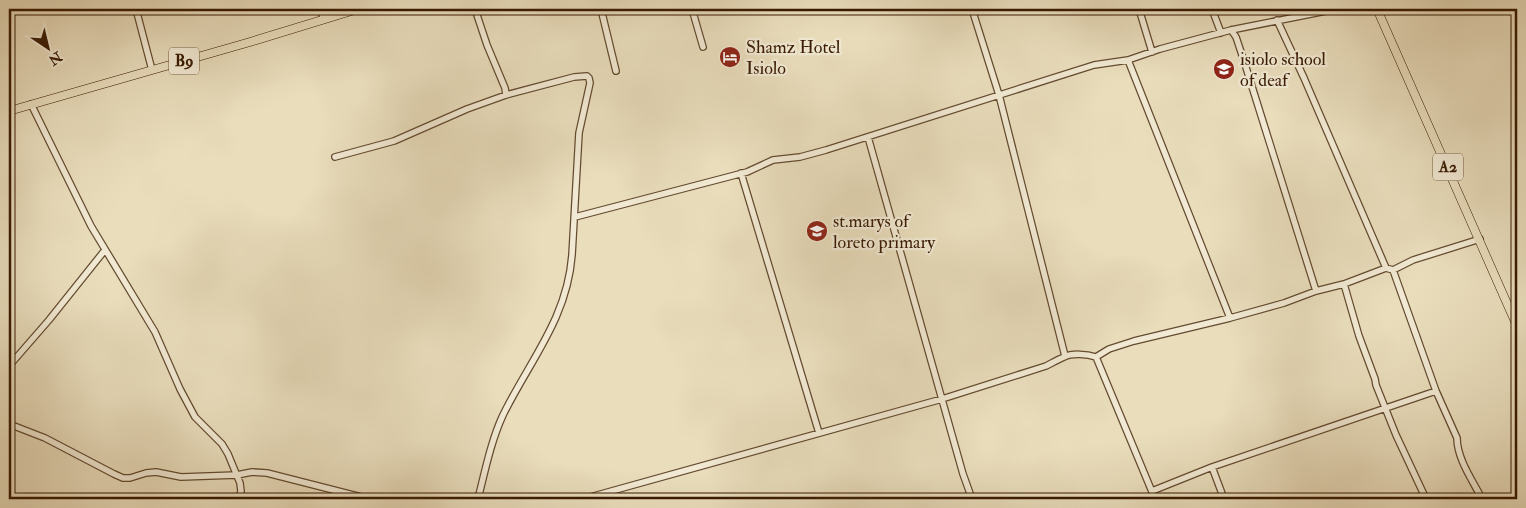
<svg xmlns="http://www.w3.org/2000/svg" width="1526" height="508" font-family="'IM FELL Double Pica',serif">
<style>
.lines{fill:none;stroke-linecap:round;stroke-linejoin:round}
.minor-casing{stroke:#644b30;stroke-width:8}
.highway-casing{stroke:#381a02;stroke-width:9}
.minor{stroke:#f1e9d3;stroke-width:5.5}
.highway{stroke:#e9ddbc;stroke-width:8}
.labels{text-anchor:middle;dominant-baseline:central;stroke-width:4.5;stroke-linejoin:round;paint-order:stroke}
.shield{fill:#f1e9d3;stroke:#705841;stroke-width:1}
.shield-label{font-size:16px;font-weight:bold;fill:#381a02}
.poi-label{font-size:18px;fill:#381a02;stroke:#f1e9d3;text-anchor:start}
</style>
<rect width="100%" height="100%" fill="#e9ddbc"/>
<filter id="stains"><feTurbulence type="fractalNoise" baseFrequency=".004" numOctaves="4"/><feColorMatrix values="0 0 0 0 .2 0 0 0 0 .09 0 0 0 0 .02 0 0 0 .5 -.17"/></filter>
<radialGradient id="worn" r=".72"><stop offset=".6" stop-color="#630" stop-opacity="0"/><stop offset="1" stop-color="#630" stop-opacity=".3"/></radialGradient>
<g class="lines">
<g class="minor-casing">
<path id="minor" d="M 136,9 L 152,70
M 320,9 L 324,19
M 475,9 L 487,45 L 505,88 L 506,95
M 601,9 L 616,71
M 692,9 L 703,47
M 972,9 L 999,95 L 1065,356
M 1139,9 L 1152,52
M 1212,9 L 1221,33
M 1277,20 L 1304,78 L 1386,268
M 1231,30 L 1236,37 L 1244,61 L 1316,291
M 1128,60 L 1230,318
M 31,104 L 91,226 L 155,332 L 180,389 L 195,417 L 222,444 L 228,454 L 240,483 L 241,491 L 239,499
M 868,137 L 963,474 L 972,499
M 335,157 L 394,141 L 467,109 L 506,95 L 574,77 L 587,76 L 589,78 L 590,83 L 579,133 L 572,255 C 567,319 530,360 503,415 C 491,441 485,471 478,499
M 741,173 L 819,433
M 575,217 L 747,172 L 773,160 L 800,157 L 826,150 L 1094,65 L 1128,60 L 1160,49 L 1231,30 L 1336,9
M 1393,270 L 1436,391 L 1457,438 C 1457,459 1473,481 1482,499
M 1344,284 L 1359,336 L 1375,379 L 1376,385 L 1396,435 L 1426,499
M 1096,357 L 1155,499
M 9,366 L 49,320 L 105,250
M 9,424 L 45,438 L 114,474 L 123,478 L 130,478 L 146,473 L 156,472 L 181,477 L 237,475 L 252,472 L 267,473 L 369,499
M 1212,467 L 1224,499
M 1152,491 L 1212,467 L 1436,391
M 583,499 L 942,399 L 1046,366 C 1052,363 1057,360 1064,357 C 1072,353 1087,354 1096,357 L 1109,349 L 1134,341 L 1230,318 L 1284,303 L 1316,291 L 1344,284 L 1386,268 L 1393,270 L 1413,260 L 1480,239"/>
</g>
<g class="highway-casing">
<path id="highway" d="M 1377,9 L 1517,326
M 9,111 L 250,42 L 358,9"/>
</g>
<use href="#minor" class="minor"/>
<use href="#highway" class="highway"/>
</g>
<defs>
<g id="hotel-disc" transform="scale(1.125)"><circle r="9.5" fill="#8f2418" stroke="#f1e9d3"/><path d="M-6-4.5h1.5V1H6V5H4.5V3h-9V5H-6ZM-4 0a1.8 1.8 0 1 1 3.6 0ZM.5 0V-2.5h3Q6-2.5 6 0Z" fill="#fff"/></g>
<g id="school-disc" transform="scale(1.125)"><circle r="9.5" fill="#8f2418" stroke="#f1e9d3"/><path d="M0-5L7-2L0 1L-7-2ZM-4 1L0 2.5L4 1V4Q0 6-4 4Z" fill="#fff"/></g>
</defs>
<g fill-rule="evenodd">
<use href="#hotel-disc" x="730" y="57"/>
<use href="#school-disc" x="1224" y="69"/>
<use href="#school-disc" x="817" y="231"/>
</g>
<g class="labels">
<g class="shield">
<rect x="169" y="47.5" width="30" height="27" rx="4"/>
<rect x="1433" y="153.5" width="30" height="27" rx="4"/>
</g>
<g class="shield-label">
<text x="184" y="61">B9</text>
<text x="1448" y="167">A2</text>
</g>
<g class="poi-label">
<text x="746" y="47">Shamz Hotel<tspan x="746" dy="21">Isiolo</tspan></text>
<text x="1240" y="59">isiolo school<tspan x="1240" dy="21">of deaf</tspan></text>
<text x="833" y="221">st.marys of<tspan x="833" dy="21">loreto primary</tspan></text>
</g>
</g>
<rect width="1526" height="508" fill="none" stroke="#e9ddbc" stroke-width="30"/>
<rect x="10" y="10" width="1506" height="488" fill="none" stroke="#381a02" stroke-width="2.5"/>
<rect x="15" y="15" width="1496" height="478" fill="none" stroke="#381a02"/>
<g transform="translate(48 48) rotate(145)" stroke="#f1e9d3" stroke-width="4" paint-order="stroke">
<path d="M0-4L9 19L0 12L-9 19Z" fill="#381a02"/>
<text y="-8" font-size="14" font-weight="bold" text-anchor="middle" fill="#381a02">N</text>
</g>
<rect width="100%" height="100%" filter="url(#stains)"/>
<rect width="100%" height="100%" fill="url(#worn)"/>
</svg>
